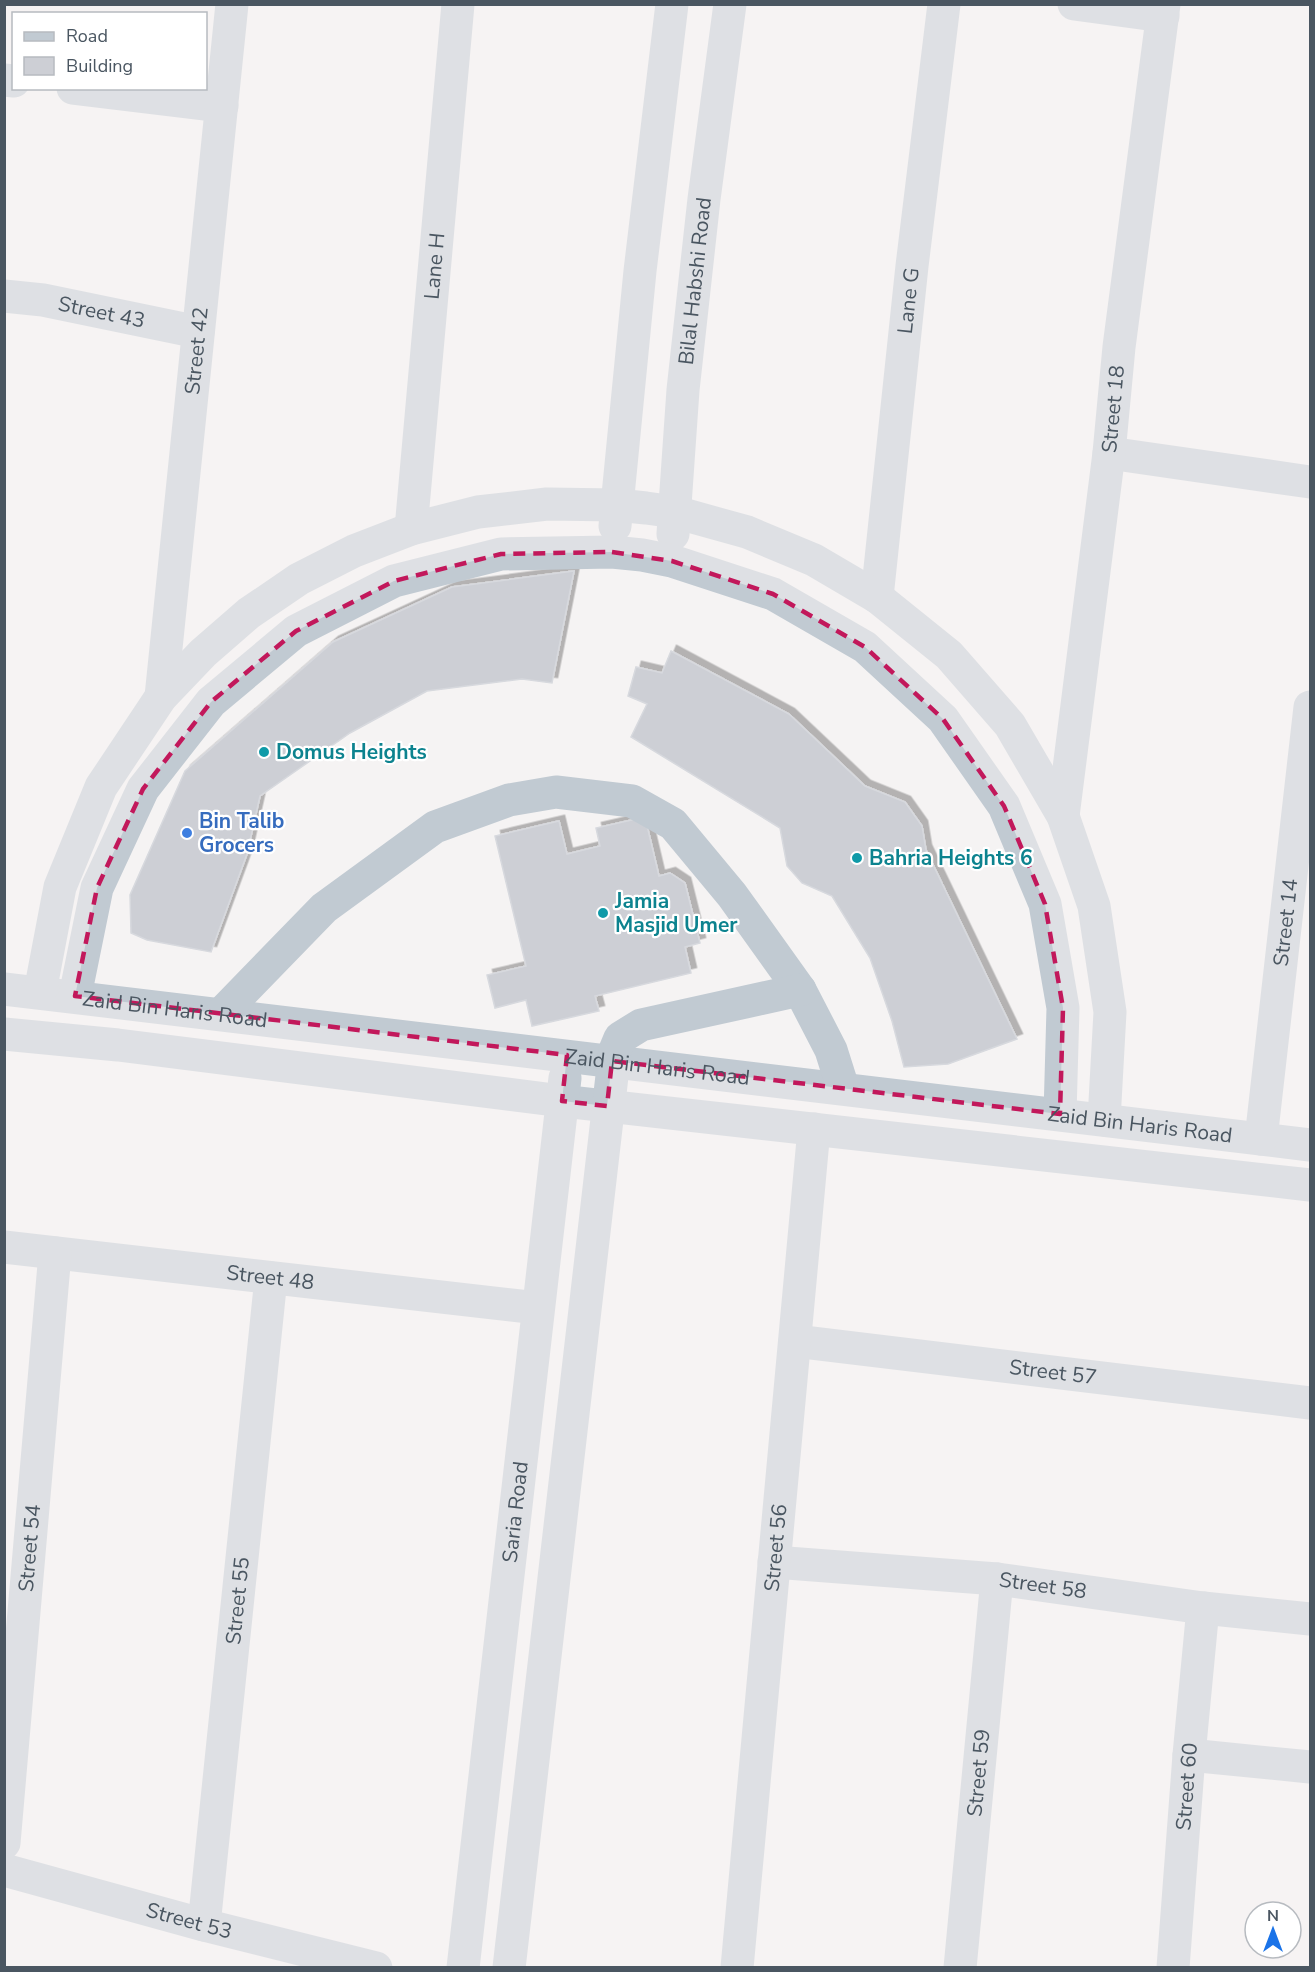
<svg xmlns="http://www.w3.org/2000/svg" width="1315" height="1972" font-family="'Nunito Sans',sans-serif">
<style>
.building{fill:#cdcfd5;stroke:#d7d9de;stroke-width:1.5;filter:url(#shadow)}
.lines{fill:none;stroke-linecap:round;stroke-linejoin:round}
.minor{stroke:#c1cad2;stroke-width:33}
.marked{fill:none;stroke:#c2185b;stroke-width:4.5;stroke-dasharray:12 8;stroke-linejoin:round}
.culture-dot{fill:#0f9aa8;stroke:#fff;stroke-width:2}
.shop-dot{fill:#3f7fe0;stroke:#fff;stroke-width:2}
.labels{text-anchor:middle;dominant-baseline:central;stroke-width:4.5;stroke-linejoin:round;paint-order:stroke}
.street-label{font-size:21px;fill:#4a5661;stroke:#fff}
.culture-label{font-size:21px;font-weight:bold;fill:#0d838f;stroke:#fff;text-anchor:start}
.shop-label{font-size:21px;font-weight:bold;fill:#366cbe;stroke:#fff;text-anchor:start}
</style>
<defs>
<filter id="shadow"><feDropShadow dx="5.5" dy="-5.5" stdDeviation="0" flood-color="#0004"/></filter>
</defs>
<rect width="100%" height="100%" fill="#f5f3f3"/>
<path class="building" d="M 574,571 L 552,683 L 522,679 L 427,691 L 350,733 L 260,796 L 247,854 L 211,952 L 147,940 L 131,933 L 130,895 L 185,771 L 333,642 L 452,587 Z
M 671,651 L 789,714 L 865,786 L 905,802 L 922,826 L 926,850 L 1017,1039 L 948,1064 L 904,1067 L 892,1021 L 870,958 L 832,896 L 802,883 L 787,866 L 780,828 L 631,737 L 647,704 L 628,696 L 636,667 L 662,673 Z
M 645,817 L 659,876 L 670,873 L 685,883 L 700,943 L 685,947 L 691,973 L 595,996 L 599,1011 L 532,1026 L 526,1000 L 495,1008 L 487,975 L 526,966 L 495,836 L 559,821 L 567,854 L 600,846 L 596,828 Z"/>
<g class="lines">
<g class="minor">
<path d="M 1074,4 L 1163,16"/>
<path d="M 4,80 L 14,81"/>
<path d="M 73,88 L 222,106"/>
<path id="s1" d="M 4,296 L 43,300 L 198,332"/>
<path d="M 1109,453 L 1310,482"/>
<path d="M 615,526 L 640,271 L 672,4"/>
<path id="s2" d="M 411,529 L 458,4"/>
<path id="s3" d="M 673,534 L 683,390 L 704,199 L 730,4"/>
<path id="s4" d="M 877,597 L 912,266 L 944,4"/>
<path id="s5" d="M 161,697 L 232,4"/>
<path id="s6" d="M 1063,816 L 1109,453 L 1119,347 L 1164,4"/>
<path id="s7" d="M 4,989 L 1310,1145"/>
<path d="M 40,992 L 60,887 L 101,787 L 161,697 L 203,653 L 249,613 L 299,579 L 354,551 L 411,529 L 478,512 L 547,504 L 617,505 L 646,508 L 675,512 L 747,532 L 814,560 L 877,597 L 949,655 L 1010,725 L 1063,816 L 1094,906 L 1110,1012 L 1104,1120"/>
<path d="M 75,996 L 97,888 L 143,789 L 211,702 L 296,631 L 394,581 L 501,554 L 612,552 L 642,555 L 672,561 L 773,594 L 865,647 L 943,719 L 1004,806 L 1045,904 L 1063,1008 L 1060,1114"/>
<path d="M 221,1014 L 324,908 L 435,827 L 509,800 L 556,792 L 632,801 L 673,824 L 732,895 L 800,990 L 831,1050 L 843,1088"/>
<path d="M 4,1034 L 118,1045 L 562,1101 L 1310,1185"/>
<path id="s8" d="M 1261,1139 L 1310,707"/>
<path id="s9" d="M 4,1247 L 538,1308"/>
<path id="s10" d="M 795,1341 L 1310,1403"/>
<path id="s11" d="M 774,1562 L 997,1579 L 1203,1608 L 1310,1619"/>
<path d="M 1189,1755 L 1310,1767"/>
<path id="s12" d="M 4,1843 L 55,1253"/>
<path id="s13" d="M 4,1870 L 204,1925 L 376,1968"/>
<path id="s14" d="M 204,1925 L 271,1278"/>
<path id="s15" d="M 463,1968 L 565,1078"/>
<path d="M 509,1968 L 615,1050 L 620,1038 L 641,1025 L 800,990"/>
<path id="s16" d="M 737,1968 L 814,1129"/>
<path id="s17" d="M 960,1968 L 997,1579"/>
<path id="s18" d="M 1173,1968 L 1189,1755 L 1203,1608"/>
</g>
</g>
<path d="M0 0H1315V1972H0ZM 612,552 L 672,561 L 773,594 L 865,647 L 943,719 L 1004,806 L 1045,904 L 1063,1008 L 1060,1114 L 612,1061 L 607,1106 L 562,1101 L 567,1055 L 75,996 L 97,888 L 143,789 L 211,702 L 296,631 L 394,581 L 501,554 Z" fill="#f5f3f3" fill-opacity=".55" fill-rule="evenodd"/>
<path class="marked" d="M 612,552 L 672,561 L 773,594 L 865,647 L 943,719 L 1004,806 L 1045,904 L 1063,1008 L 1060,1114 L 612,1061 L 607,1106 L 562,1101 L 567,1055 L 75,996 L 97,888 L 143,789 L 211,702 L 296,631 L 394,581 L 501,554 Z"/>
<g class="culture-dot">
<circle cx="264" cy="752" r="6"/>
<circle cx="857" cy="858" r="6"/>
<circle cx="603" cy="913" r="6"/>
</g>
<circle class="shop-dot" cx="187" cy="833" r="6"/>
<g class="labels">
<g class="street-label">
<text stroke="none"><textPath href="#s2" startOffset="264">Lane H</textPath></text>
<text stroke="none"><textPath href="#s3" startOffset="254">Bilal Habshi Road</textPath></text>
<text stroke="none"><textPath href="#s4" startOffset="298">Lane G</textPath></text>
<text stroke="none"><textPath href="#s1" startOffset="99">Street 43</textPath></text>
<text stroke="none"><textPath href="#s5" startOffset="348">Street 42</textPath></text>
<text stroke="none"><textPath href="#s6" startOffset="410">Street 18</textPath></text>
<text stroke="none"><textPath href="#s8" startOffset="218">Street 14</textPath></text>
<text stroke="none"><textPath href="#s7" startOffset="172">Zaid Bin Haris Road</textPath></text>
<text stroke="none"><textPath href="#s7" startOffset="658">Zaid Bin Haris Road</textPath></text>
<text stroke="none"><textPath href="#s7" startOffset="1144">Zaid Bin Haris Road</textPath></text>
<text stroke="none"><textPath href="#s9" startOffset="268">Street 48</textPath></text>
<text stroke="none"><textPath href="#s10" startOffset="260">Street 57</textPath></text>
<text stroke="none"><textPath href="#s15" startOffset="459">Saria Road</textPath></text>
<text stroke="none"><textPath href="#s12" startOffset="296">Street 54</textPath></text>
<text stroke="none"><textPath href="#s16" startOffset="422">Street 56</textPath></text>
<text stroke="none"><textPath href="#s11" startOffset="270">Street 58</textPath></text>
<text stroke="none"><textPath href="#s14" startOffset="326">Street 55</textPath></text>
<text stroke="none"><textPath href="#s17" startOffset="196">Street 59</textPath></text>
<text stroke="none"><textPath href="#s18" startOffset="182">Street 60</textPath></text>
<text stroke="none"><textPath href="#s13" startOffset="192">Street 53</textPath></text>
</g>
<g class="culture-label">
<text x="276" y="752">Domus Heights</text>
<text x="869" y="858">Bahria Heights 6</text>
<text x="615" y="901">Jamia<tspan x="615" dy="24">Masjid Umer</tspan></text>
</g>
<g class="shop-label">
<text x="199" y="821">Bin Talib<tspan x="199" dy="24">Grocers</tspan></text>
</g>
</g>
<rect width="1315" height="1972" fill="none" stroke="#4a5661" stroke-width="12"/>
<rect x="12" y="12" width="195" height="78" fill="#ffffff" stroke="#b7bbc0" stroke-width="1.5"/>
<rect x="24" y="32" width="30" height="9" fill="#c1cad2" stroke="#b7bbc0" stroke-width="1.5"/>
<text x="66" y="42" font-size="18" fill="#4a5661">Road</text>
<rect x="24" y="57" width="30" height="18" fill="#cdcfd5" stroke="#b7bbc0" stroke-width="1.5"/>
<text x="66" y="72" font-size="18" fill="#4a5661">Building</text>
<g transform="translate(1273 1930)"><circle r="28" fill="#ffffff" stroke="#b7bbc0" stroke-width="1.5"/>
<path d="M0-4.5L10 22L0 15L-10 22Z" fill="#1a73e8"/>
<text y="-9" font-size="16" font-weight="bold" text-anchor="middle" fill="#4a5661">N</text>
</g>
</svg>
